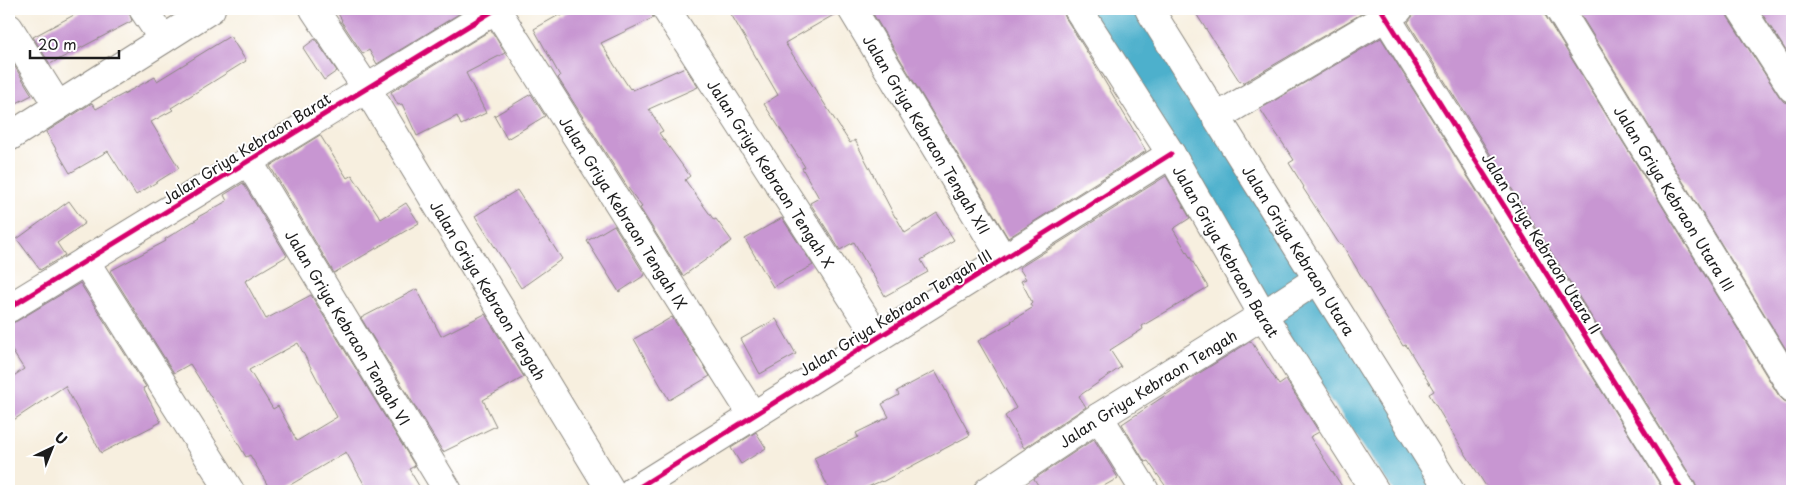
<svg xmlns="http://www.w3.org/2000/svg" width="1801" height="500" font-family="'Playpen Sans',sans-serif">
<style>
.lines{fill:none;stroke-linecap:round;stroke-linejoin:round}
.river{stroke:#4db0cc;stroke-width:54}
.building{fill:#c896d2;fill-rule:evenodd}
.minor-casing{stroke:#8a867e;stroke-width:30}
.minor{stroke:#fff;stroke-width:28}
.cycleway-casing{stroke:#fff;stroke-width:8}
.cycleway{stroke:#d6006c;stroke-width:5}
.labels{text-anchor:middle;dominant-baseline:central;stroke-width:4;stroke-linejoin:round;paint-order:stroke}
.street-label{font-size:15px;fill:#1c1c1c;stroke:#fff}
</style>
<rect width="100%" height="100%" fill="#fff"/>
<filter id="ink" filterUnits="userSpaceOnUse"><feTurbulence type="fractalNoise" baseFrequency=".02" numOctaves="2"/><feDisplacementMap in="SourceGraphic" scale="10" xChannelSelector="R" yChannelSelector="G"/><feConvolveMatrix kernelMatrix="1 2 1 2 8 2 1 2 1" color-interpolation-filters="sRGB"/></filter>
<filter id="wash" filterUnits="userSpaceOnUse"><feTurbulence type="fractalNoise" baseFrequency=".0096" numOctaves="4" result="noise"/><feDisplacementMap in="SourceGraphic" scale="20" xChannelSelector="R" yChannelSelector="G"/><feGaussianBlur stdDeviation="1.12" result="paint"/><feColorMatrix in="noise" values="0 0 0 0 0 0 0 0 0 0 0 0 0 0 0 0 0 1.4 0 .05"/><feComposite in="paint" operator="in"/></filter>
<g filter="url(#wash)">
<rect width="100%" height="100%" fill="#f7efdf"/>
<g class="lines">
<path class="river" d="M 1118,9 L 1306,316 L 1426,491"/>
</g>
<g id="blocks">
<path class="building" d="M 85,9 L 128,9 L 132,21 L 50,64 L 33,37 Z
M 335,9 L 467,9 L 377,64 L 369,50 L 363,54 L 341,21 L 342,20 Z
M 574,9 L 651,9 L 653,18 L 601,43 L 615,66 L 630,89 L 631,88 L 633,90 L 685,67 L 698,87 L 649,109 L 663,131 L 659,133 L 690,176 L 685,180 L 714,220 L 716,219 L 732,241 L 683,276 L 640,208 L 642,207 L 628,188 L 558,78 L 560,76 L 534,29 L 559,15 L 560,16 Z
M 728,9 L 836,9 L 837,13 L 785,43 L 850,143 L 855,140 L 895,217 L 896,217 L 905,233 L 937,213 L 954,240 L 921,260 L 928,272 L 885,296 L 854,242 L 840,250 L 810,203 L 819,198 L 802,168 L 805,167 L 764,104 L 778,95 Z
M 870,9 L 1063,9 L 1065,17 L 1095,65 L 1146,151 L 1008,238 Z
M 1193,9 L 1366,9 L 1366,11 L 1243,83 L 1242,81 L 1240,82 Z
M 1415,9 L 1543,9 L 1546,17 L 1779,396 L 1784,401 L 1792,404 L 1792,491 L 1698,491 L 1695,483 L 1408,22 L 1413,16 Z
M 1577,9 L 1726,9 L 1728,17 L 1779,96 L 1784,102 L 1792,104 L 1792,359 Z
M 1759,9 L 1792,9 L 1792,60 Z
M 491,30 L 505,53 L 466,73 L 486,113 L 461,125 L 457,116 L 417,136 L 402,104 L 398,105 L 391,92 Z
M 230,36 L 246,61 L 171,108 L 173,110 L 151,122 L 179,168 L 136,195 L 108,151 L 70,173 L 46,132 L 92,103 L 96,109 L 155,77 L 157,81 Z
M 1381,38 L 1664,491 L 1489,491 L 1453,434 L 1429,394 L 1434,391 L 1406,345 L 1403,346 L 1342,244 L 1340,245 L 1303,188 L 1304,187 L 1289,163 L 1294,160 L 1260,109 Z
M 315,39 L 337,71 L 324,80 L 303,48 Z
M 9,57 L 32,95 L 9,107 Z
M 531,94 L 545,116 L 507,139 L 494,116 Z
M 320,135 L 347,178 L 352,175 L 381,219 L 406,203 L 419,223 L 334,273 L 270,166 Z
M 1166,176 L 1190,218 L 1173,229 L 1208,287 L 1142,326 L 1143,329 L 1110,350 L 1121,367 L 1079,396 L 1086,407 L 1024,448 L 1005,416 L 1016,408 L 978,341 L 1012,322 L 1011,321 L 1032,308 L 1030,304 L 1032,302 L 1021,281 L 1026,279 L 1019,268 Z
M 243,183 L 287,256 L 245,281 L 266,319 L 311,295 L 415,466 L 409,469 L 422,491 L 368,491 L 346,452 L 280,491 L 271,491 L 250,455 L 246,457 L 232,433 L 233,432 L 190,364 L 174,373 L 110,271 L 166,241 L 165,239 L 199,218 L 198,217 L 227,201 L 224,195 ZM 298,343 L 337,417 L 297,441 L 278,406 L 273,409 L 249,370 Z
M 517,190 L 562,259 L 521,288 L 475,216 Z
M 69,201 L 85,223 L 57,243 L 65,255 L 40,270 L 17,239 Z
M 782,218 L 813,265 L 773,287 L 745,239 Z
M 614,225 L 645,275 L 619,292 L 587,241 Z
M 80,283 L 146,387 L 143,388 L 161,422 L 101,453 L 65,386 L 9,423 L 9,379 L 24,369 L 9,346 L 9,324 L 17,321 Z
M 417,289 L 441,336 L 485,314 L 524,377 L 483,400 L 496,426 L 443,452 L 361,318 Z
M 672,317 L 710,376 L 669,400 L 634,339 Z
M 776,319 L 796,354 L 760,374 L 741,339 Z
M 1251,341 L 1279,385 L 1286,380 L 1319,432 L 1310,437 L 1345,491 L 1169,491 L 1148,461 L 1145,462 L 1122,424 L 1193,377 Z
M 935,371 L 970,435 L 882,482 L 881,481 L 859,491 L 830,491 L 814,458 L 858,437 L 856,433 L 889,417 L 882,404 L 899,395 L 897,391 Z
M 756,432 L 766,448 L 741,464 L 731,448 Z
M 1094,439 L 1118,478 L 1095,491 L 1042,491 L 1034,479 Z"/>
</g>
</g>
<g filter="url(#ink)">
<use href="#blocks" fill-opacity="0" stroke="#8a867e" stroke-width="1"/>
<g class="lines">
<g class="minor-casing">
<g id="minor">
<path d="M 143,9 L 163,39"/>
<path id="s1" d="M 314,9 L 367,89 L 611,491"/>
<path id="s2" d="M 496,9 L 753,416"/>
<path id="s3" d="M 666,9 L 878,338"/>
<path id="s4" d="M 852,9 L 1003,259"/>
<path id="s5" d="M 1078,9 L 1171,154 L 1263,315 L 1375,491"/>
<path id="s6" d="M 1149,9 L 1450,491"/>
<path d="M 1381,9 L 1682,491"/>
<path id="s7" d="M 1559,9 L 1792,388"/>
<path d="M 1741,9 L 1792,88"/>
<path d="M 9,28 L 58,106"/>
<path d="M 1217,117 L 1399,9"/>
<path d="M 9,137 L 211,9"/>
<path id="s8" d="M 248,161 L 448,491"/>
<path d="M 85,261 L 230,491"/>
<path d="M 9,308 L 496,9"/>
<path d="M 1099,417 L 1145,491"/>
<path d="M 633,491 L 1171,154"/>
<path id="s9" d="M 988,491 L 1099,417 L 1263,315 L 1318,279"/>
</g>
</g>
<use href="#minor" class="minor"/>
<g class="cycleway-casing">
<path id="cycleway" d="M 1381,9 L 1682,491
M 9,308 L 496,9
M 633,491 L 1171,154"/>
</g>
<use href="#cycleway" class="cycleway"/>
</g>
</g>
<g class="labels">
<g class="street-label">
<text stroke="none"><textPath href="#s4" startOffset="146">Jalan Griya Kebraon Tengah XII</textPath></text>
<text transform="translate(246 148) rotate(-32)">Jalan Griya Kebraon Barat</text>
<text stroke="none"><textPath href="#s3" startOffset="195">Jalan Griya Kebraon Tengah X</textPath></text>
<text stroke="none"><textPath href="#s7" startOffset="222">Jalan Griya Kebraon Utara III</textPath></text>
<text stroke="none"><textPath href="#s2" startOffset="240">Jalan Griya Kebraon Tengah IX</textPath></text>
<text transform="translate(1542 243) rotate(58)">Jalan Griya Kebraon Utara II</text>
<text stroke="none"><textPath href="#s5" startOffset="284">Jalan Griya Kebraon Barat</textPath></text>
<text stroke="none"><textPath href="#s6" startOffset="284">Jalan Griya Kebraon Utara</textPath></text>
<text stroke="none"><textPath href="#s1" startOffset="331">Jalan Griya Kebraon Tengah</textPath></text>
<text transform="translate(895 312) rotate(-32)">Jalan Griya Kebraon Tengah III</text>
<text stroke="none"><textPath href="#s8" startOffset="194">Jalan Griya Kebraon Tengah VI</textPath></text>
<text stroke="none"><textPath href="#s9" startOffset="190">Jalan Griya Kebraon Tengah</textPath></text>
</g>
</g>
<rect width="1801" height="500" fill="none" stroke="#fff" stroke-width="30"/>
<g transform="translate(52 448) rotate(43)" stroke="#ffffff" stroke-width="4" paint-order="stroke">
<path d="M0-4L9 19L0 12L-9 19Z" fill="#1c1c1c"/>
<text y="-8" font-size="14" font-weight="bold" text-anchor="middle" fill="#1c1c1c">U</text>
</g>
<path d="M30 50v8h89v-8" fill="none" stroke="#1c1c1c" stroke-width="2.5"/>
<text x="38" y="50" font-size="15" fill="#1c1c1c" stroke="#ffffff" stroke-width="4" paint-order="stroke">20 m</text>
</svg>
